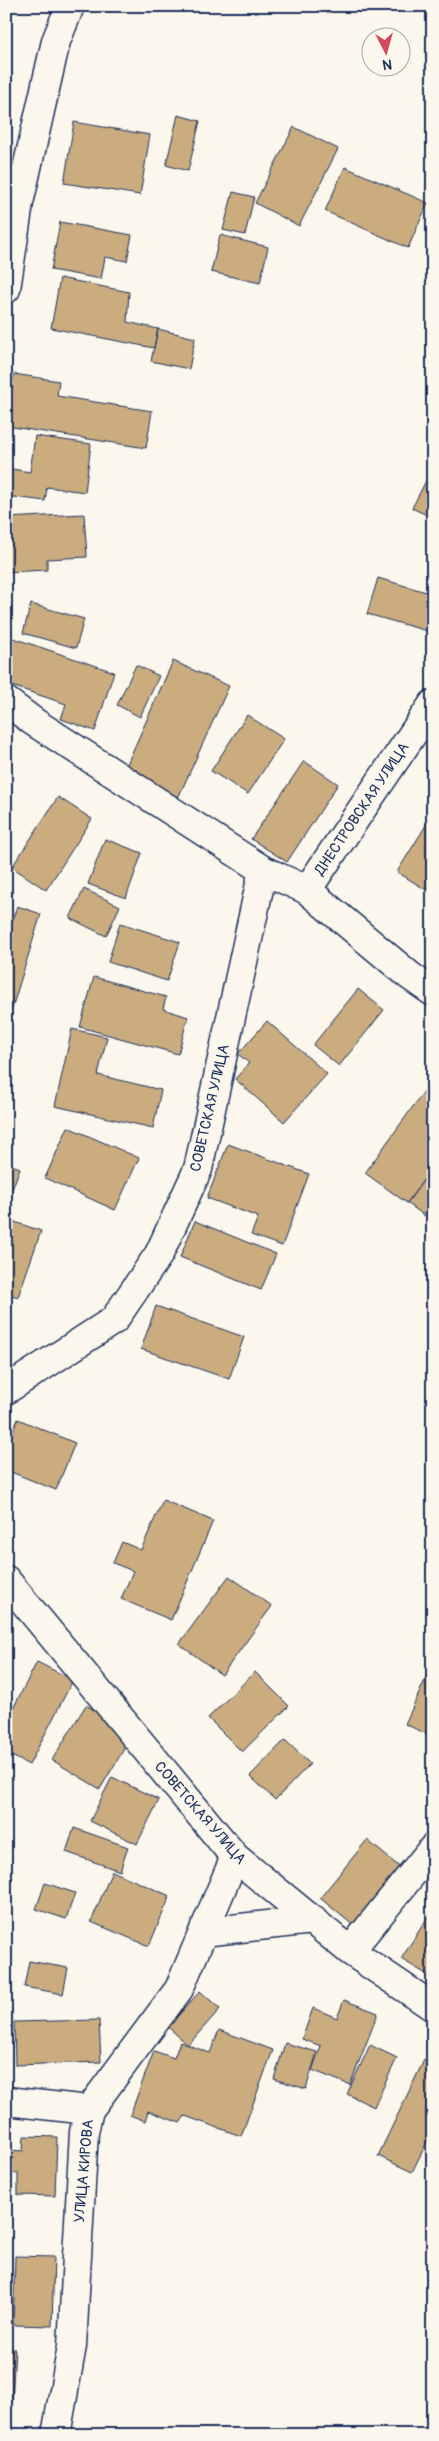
<svg xmlns="http://www.w3.org/2000/svg" width="439" height="2441" font-family="Pangolin,sans-serif">
<style>
.building{fill:#caac7f;stroke:#1b2f5e}
.lines{fill:none;stroke-linecap:round;stroke-linejoin:round}
.minor-casing{stroke:#1b2f5e;stroke-width:31}
.minor{stroke:#fbf7ec;stroke-width:28}
.labels{text-anchor:middle;dominant-baseline:central;stroke-width:4;stroke-linejoin:round;paint-order:stroke}
.street-label{font-size:15px;fill:#1b2f5e;stroke:#fbf7ec}
</style>
<rect width="100%" height="100%" fill="#fbf7ec"/>
<filter id="ink" filterUnits="userSpaceOnUse"><feTurbulence type="fractalNoise" baseFrequency=".02" numOctaves="2"/><feDisplacementMap in="SourceGraphic" scale="10" xChannelSelector="R" yChannelSelector="G"/><feConvolveMatrix kernelMatrix="1 2 1 2 8 2 1 2 1" color-interpolation-filters="sRGB"/></filter>
<g filter="url(#ink)">
<path class="building" d="M 178,115 L 200,121 L 188,171 L 166,165 Z
M 74,122 L 150,135 L 140,195 L 64,183 Z
M 294,127 L 338,149 L 299,226 L 255,203 Z
M 345,167 L 428,203 L 408,248 L 325,211 Z
M 233,192 L 254,197 L 245,235 L 223,230 Z
M 60,222 L 132,235 L 127,261 L 105,257 L 101,279 L 51,270 Z
M 220,235 L 268,247 L 260,283 L 211,272 Z
M 60,278 L 129,292 L 127,322 L 158,329 L 154,348 L 51,328 Z
M 158,329 L 195,338 L 189,369 L 151,361 Z
M 14,374 L 59,381 L 57,396 L 152,411 L 146,448 L 6,426 Z
M 35,436 L 91,444 L 85,492 L 47,487 L 45,501 L 6,496 L 6,468 L 30,472 Z
M 430,473 L 433,475 L 433,518 L 412,508 Z
M 84,514 L 87,557 L 47,559 L 47,570 L 7,572 L 9,612 L 6,612 L 6,518 Z
M 378,578 L 433,594 L 431,632 L 367,614 Z
M 31,604 L 84,619 L 76,648 L 23,633 Z
M 10,637 L 114,672 L 95,731 L 61,719 L 66,704 L 6,684 L 6,649 Z
M 173,661 L 229,686 L 178,798 L 123,773 Z
M 136,665 L 159,676 L 140,717 L 117,705 Z
M 247,715 L 284,739 L 248,794 L 211,771 Z
M 304,761 L 338,784 L 287,862 L 251,839 Z
M 58,797 L 92,819 L 46,890 L 12,867 Z
M 433,814 L 433,894 L 397,872 Z
M 105,839 L 142,853 L 126,898 L 88,884 Z
M 84,889 L 120,906 L 106,936 L 70,918 Z
M 17,906 L 41,914 L 9,1018 L 6,1018 L 6,939 Z
M 120,923 L 180,942 L 167,981 L 108,962 Z
M 94,977 L 166,997 L 163,1009 L 188,1017 L 178,1054 L 80,1027 Z
M 358,989 L 384,1010 L 339,1066 L 313,1045 Z
M 267,1021 L 327,1074 L 284,1122 L 235,1079 L 249,1063 L 238,1054 Z
M 72,1029 L 107,1037 L 98,1075 L 161,1090 L 153,1128 L 55,1106 Z
M 433,1079 L 433,1167 L 407,1203 L 365,1173 Z
M 68,1127 L 139,1158 L 115,1210 L 45,1178 Z
M 228,1144 L 309,1174 L 282,1246 L 251,1235 L 258,1217 L 207,1198 Z
M 6,1163 L 20,1168 L 7,1203 L 6,1203 Z
M 433,1167 L 433,1205 L 425,1216 L 407,1203 Z
M 6,1219 L 41,1231 L 18,1297 L 6,1293 Z
M 195,1221 L 276,1254 L 261,1290 L 180,1257 Z
M 156,1306 L 244,1337 L 229,1379 L 141,1349 Z
M 18,1419 L 75,1443 L 56,1490 L 6,1470 L 6,1448 Z
M 163,1500 L 213,1521 L 171,1620 L 121,1599 L 133,1571 L 113,1563 L 122,1542 L 141,1550 Z
M 229,1576 L 272,1606 L 222,1675 L 179,1644 Z
M 37,1662 L 73,1680 L 29,1765 L 6,1753 L 6,1722 Z
M 430,1669 L 433,1670 L 433,1737 L 405,1724 Z
M 255,1672 L 289,1706 L 242,1752 L 208,1718 Z
M 86,1705 L 133,1734 L 100,1789 L 52,1760 Z
M 285,1740 L 310,1764 L 275,1800 L 250,1776 Z
M 112,1777 L 159,1800 L 137,1844 L 90,1821 Z
M 74,1828 L 128,1847 L 120,1871 L 66,1852 Z
M 367,1840 L 402,1869 L 354,1926 L 320,1898 Z
M 112,1871 L 170,1896 L 149,1946 L 91,1922 Z
M 45,1883 L 75,1893 L 66,1919 L 36,1909 Z
M 433,1909 L 433,1978 L 401,1959 Z
M 29,1961 L 68,1968 L 63,1994 L 24,1987 Z
M 200,1991 L 220,2009 L 188,2045 L 168,2027 Z
M 344,2000 L 378,2013 L 350,2085 L 312,2070 L 321,2046 L 302,2039 L 313,2008 L 337,2018 Z
M 99,2020 L 101,2062 L 15,2065 L 14,2022 Z
M 219,2030 L 273,2050 L 241,2136 L 185,2116 L 180,2123 L 148,2111 L 145,2121 L 130,2115 L 154,2051 L 174,2058 L 180,2042 L 210,2053 Z
M 285,2043 L 317,2052 L 306,2089 L 274,2079 Z
M 370,2045 L 397,2058 L 374,2107 L 347,2094 Z
M 424,2060 L 433,2064 L 433,2130 L 412,2172 L 378,2156 Z
M 24,2136 L 57,2137 L 55,2196 L 18,2195 L 18,2173 L 9,2173 L 10,2150 L 23,2151 Z
M 15,2256 L 54,2257 L 52,2326 L 13,2325 Z
M 6,2349 L 15,2349 L 12,2402 L 6,2402 Z"/>
<g class="lines">
<g class="minor-casing">
<path id="minor" d="M 6,289 L 19,203 L 56,41 L 70,6
M 6,701 L 34,722 L 263,870 L 307,890 L 410,976 L 433,992
M 307,890 L 433,704
M 6,1390 L 114,1320 L 159,1254 L 198,1169 L 263,870
M 6,1580 L 235,1857 L 350,1951 L 433,2007
M 203,1932 L 313,1920
M 350,1951 L 433,1848
M 6,2101 L 89,2110
M 56,2435 L 72,2346 L 84,2132 L 89,2110 L 179,1989 L 235,1857"/>
</g>
<use href="#minor" class="minor"/>
</g>
</g>
<g class="labels">
<g class="street-label">
<text transform="translate(362 809) rotate(-56)">ДНЕСТРОВСКАЯ УЛИЦА</text>
<text transform="translate(210 1108) rotate(-77)">СОВЕТСКАЯ УЛИЦА</text>
<text transform="translate(200 1813) rotate(49)">СОВЕТСКАЯ УЛИЦА</text>
<text transform="translate(84 2171) rotate(-85)">УЛИЦА КИРОВА</text>
</g>
</g>
<rect width="439" height="2441" fill="none" stroke="#fbf7ec" stroke-width="25"/>
<rect x="12" y="12" width="414" height="2416" fill="none" stroke="#1b2f5e" stroke-width="2" filter="url(#ink)"/>
<g transform="translate(386 52) rotate(174)"><circle r="24" fill="#fbf7ec" stroke="#a1a7b3"/>
<path d="M0-4L9 19L0 12L-9 19Z" fill="#d1495b"/>
<text y="-8" font-size="14" font-weight="bold" text-anchor="middle" fill="#1b2f5e">N</text>
</g>
</svg>
